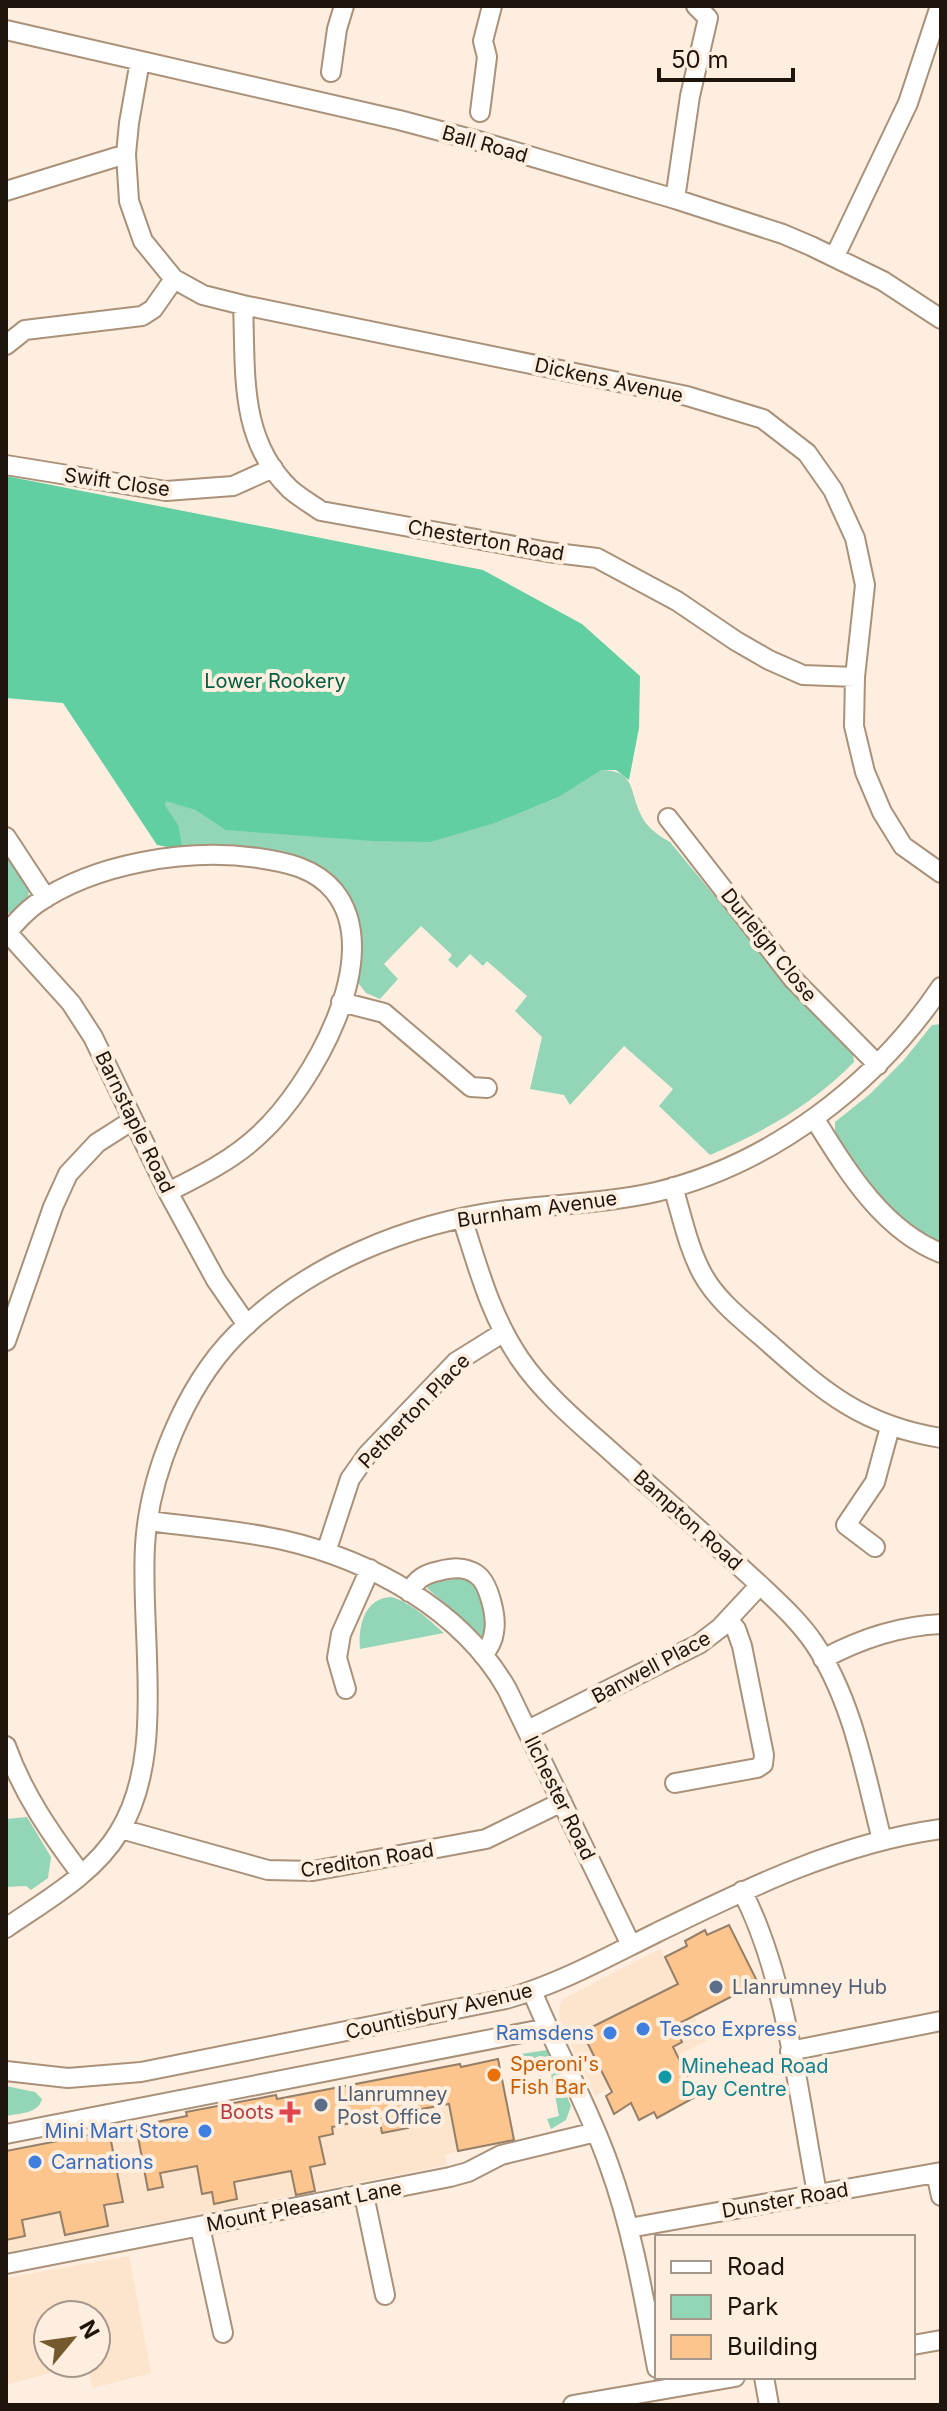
<svg xmlns="http://www.w3.org/2000/svg" width="947" height="2411" font-family="Inter,sans-serif">
<style>
.built{fill:#fde4cc;fill-rule:evenodd}
.green{fill:#93d5b7}
.forest{fill:#62cfa3}
.building{fill:#fcc58d;stroke:#967f68;stroke-width:2}
.lines{fill:none;stroke-linecap:round;stroke-linejoin:round}
.minor-casing{stroke:#a9917a;stroke-width:22}
.minor{stroke:#fff;stroke-width:18}
.service-dot{fill:#5c6f8a;stroke:#feeedf;stroke-width:3}
.shop-dot{fill:#3f7fe0;stroke:#feeedf;stroke-width:3}
.food-dot{fill:#e8710a;stroke:#feeedf;stroke-width:3}
.culture-dot{fill:#0f9aa8;stroke:#feeedf;stroke-width:3}
.health-dot{fill:#e0444e;stroke:#feeedf;stroke-width:3}
.labels{text-anchor:middle;dominant-baseline:central;stroke-width:8;stroke-linejoin:round;paint-order:stroke}
.street-label{font-size:20px;fill:#1e150c;stroke:#feeedf}
.park-label{font-size:20px;fill:#015e42;stroke:#feeedf}
.service-label{font-size:20px;fill:#4e5e75;stroke:#feeedf;text-anchor:start}
.shop-label{font-size:20px;fill:#366cbe;stroke:#feeedf;text-anchor:start}
.food-label{font-size:20px;fill:#c56008;stroke:#feeedf;text-anchor:start}
.culture-label{font-size:20px;fill:#0d838f;stroke:#feeedf;text-anchor:start}
.health-label{font-size:20px;fill:#be3a42;stroke:#feeedf;text-anchor:end}
</style>
<rect width="100%" height="100%" fill="#feeedf"/>
<path class="built" d="M 660,1949 L 707,2041 L 595,2096 L 560,2021 L 559,2009 L 563,1999 Z
M 498,2059 L 458,2151 L 445,2155 L 447,2165 L 6,2252 L 6,2152 L 164,2121 L 186,2116 L 186,2112 L 276,2095 L 277,2099 L 460,2064 L 461,2067 Z
M 129,2256 L 151,2373 L 93,2388 L 87,2363 L 6,2385 L 6,2278 ZM 48,2315 L 96,2315 L 96,2363 L 48,2363 Z"/>
<path class="green" d="M 602,770 C 636,771 629,791 641,815 C 646,827 659,836 670,842 L 765,957 L 853,1053 L 854,1062 C 813,1104 764,1132 710,1155 L 659,1106 L 673,1089 L 624,1046 L 570,1105 L 564,1095 L 530,1089 L 542,1037 L 515,1011 L 527,996 L 487,961 L 483,966 L 470,954 L 457,968 L 448,960 L 452,955 L 421,926 L 384,964 L 398,979 L 380,999 L 366,993 L 359,984 L 357,953 L 317,868 L 183,850 L 179,826 L 164,804 L 166,800 L 195,810 L 225,830 L 265,831 L 498,822 L 559,797 Z
M 6,853 L 29,885 C 30,901 23,913 6,913 Z
M 941,1024 L 941,1245 L 917,1232 L 891,1213 L 842,1149 L 835,1135 L 835,1122 L 870,1094 L 903,1061 L 932,1025 Z
M 461,1578 L 478,1586 L 490,1629 L 485,1639 L 427,1588 L 431,1583 Z
M 391,1597 C 411,1602 429,1620 444,1633 L 360,1649 C 358,1627 364,1598 391,1597 Z
M 27,1817 L 51,1857 L 48,1878 L 31,1890 L 26,1886 L 7,1887 L 6,1878 L 6,1819 Z
M 547,2050 L 571,2106 L 566,2120 L 551,2129 L 547,2119 L 559,2116 L 548,2059 L 535,2061 L 531,2057 L 520,2059 L 514,2055 Z
M 6,2086 L 35,2092 L 42,2099 C 38,2114 20,2113 6,2116 Z"/>
<path class="forest" d="M 6,476 L 483,570 L 582,624 L 640,676 L 639,728 L 629,780 L 616,770 L 602,770 L 559,797 L 498,822 L 430,842 L 373,841 L 225,830 L 195,810 L 166,801 L 165,805 L 179,826 L 183,850 L 157,845 L 63,703 L 6,698 Z"/>
<path class="building" d="M 729,1925 L 758,1983 L 674,2026 L 682,2042 L 673,2047 L 697,2096 L 657,2118 L 654,2112 L 639,2120 L 631,2103 L 614,2114 L 606,2096 L 612,2092 L 582,2032 L 678,1984 L 665,1957 L 687,1946 L 685,1941 L 705,1930 L 707,1935 Z
M 498,2059 L 514,2140 L 458,2151 L 449,2104 L 405,2112 L 408,2128 L 382,2133 L 379,2117 L 332,2127 L 333,2134 L 319,2137 L 325,2164 L 310,2167 L 315,2191 L 296,2195 L 291,2171 L 234,2182 L 237,2199 L 214,2204 L 212,2192 L 202,2194 L 197,2166 L 160,2173 L 163,2187 L 148,2190 L 136,2126 L 187,2116 L 186,2112 L 276,2095 L 277,2099 L 460,2064 L 461,2067 Z
M 109,2131 L 123,2202 L 104,2205 L 108,2226 L 65,2235 L 60,2212 L 22,2220 L 25,2236 L 6,2240 L 6,2151 Z"/>
<g class="lines">
<g class="minor-casing">
<path id="minor" d="M 6,30 L 399,120 L 482,142 L 675,199 L 783,234 L 811,246 L 883,281 L 941,319
M 140,61 L 129,123 L 126,154 L 129,201 L 143,241 L 174,279 L 203,295 L 243,305 L 687,396 L 763,419 L 807,453 L 833,490 L 855,538 L 865,585 L 855,677 L 854,726 L 865,772 L 882,812 L 903,846 L 941,873
M 331,72 L 337,29 L 344,6
M 480,112 L 487,57 L 483,41 L 492,6
M 6,191 L 126,154
M 675,199 L 690,96 L 708,18 L 696,6
M 835,256 L 908,103 L 940,6
M 243,305 C 246,371 238,439 290,489 C 299,497 311,504 321,511 L 548,552 L 597,558 L 677,601 L 736,641 L 769,660 L 803,675 L 855,677
M 6,345 L 25,330 L 142,316 L 153,309 L 174,279
M 6,465 L 166,491 L 233,486 L 273,468
M 668,818 L 793,979 L 878,1065
M 6,837 L 46,898
M 6,931 L 71,1003 L 93,1037 L 168,1192 L 216,1280 L 247,1325
M 6,934 C 15,923 25,912 36,904 C 95,863 188,848 258,858 C 286,862 315,868 334,891 C 387,956 311,1087 260,1134 C 234,1159 200,1176 168,1192
M 341,1002 L 384,1013 L 471,1087 L 487,1088
M 814,1118 C 846,1169 882,1230 941,1253
M 673,1187 C 682,1216 688,1248 703,1275 C 717,1300 740,1318 762,1337 C 821,1389 859,1425 941,1438
M 462,1218 C 478,1267 490,1315 520,1359 C 546,1397 584,1427 618,1458 C 666,1500 713,1542 760,1585 C 779,1603 799,1621 814,1643 C 853,1701 865,1774 882,1840
M 6,1341 L 53,1207 L 68,1174 L 97,1143 L 133,1120
M 149,1521 C 193,1527 239,1530 283,1540 C 370,1560 461,1609 507,1689 L 631,1945
M 875,1547 L 846,1525 L 875,1482 L 890,1427
M 326,1552 L 350,1479 L 367,1455 L 456,1362 L 504,1332
M 409,1592 C 417,1579 424,1574 439,1571 C 452,1568 464,1566 476,1574 C 489,1582 497,1617 494,1632 C 493,1641 489,1648 483,1655
M 823,1659 C 860,1639 899,1626 941,1624
M 346,1689 L 337,1658 L 341,1634 L 370,1569
M 528,1730 L 699,1644 L 720,1628 L 760,1585
M 6,1746 C 23,1794 51,1834 81,1874
M 675,1783 L 757,1768 L 763,1764 L 764,1755 L 742,1646 L 736,1629 L 728,1620
M 121,1829 L 268,1870 L 313,1871 L 486,1839 L 562,1802
M 742,1891 C 786,1975 799,2099 817,2193
M 6,1928 C 45,1901 94,1874 119,1832 C 150,1782 149,1715 147,1658 C 146,1621 143,1583 145,1546 C 149,1475 185,1387 235,1336 C 307,1264 408,1223 508,1210 C 558,1204 608,1203 656,1192 C 772,1164 876,1084 941,987
M 532,1991 C 556,2050 588,2105 609,2165 C 633,2231 644,2299 657,2368
M 790,2051 L 941,2021
M 6,2071 L 68,2078 L 141,2072 L 506,1999 C 559,1984 607,1957 656,1933 C 748,1888 839,1843 941,1829
M 6,2134 L 548,2028
M 936,2173 L 941,2196
M 364,2195 L 385,2295
M 200,2227 L 223,2333
M 629,2228 L 941,2172
M 6,2264 L 450,2177 L 468,2172 L 501,2155 L 596,2132
M 913,2345 L 941,2340
M 764,2377 L 769,2405
M 573,2405 L 735,2377"/>
</g>
<use href="#minor" class="minor"/>
</g>
<g class="service-dot">
<circle cx="716" cy="1987" r="8"/>
<circle cx="321" cy="2105" r="8"/>
</g>
<g class="shop-dot">
<circle cx="643" cy="2029" r="8"/>
<circle cx="610" cy="2033" r="8"/>
<circle cx="205" cy="2131" r="8"/>
<circle cx="35" cy="2162" r="8"/>
</g>
<circle class="food-dot" cx="494" cy="2075" r="8"/>
<circle class="culture-dot" cx="665" cy="2077" r="8"/>
<path class="health-dot" d="M286 2100h8v8h8v8h-8v8h-8v-8h-8v-8h8z"/>
<g class="labels">
<g class="street-label">
<text transform="translate(485 144) rotate(16)">Ball Road</text>
<text transform="translate(609 380) rotate(12)">Dickens Avenue</text>
<text transform="translate(117 482) rotate(8)">Swift Close</text>
<text transform="translate(486 540) rotate(10)">Chesterton Road</text>
<text transform="translate(769 945) rotate(51)">Durleigh Close</text>
<text transform="translate(135 1122) rotate(64)">Barnstaple Road</text>
<text transform="translate(537 1209) rotate(-8)">Burnham Avenue</text>
<text transform="translate(414 1411) rotate(-46)">Petherton Place</text>
<text transform="translate(688 1520) rotate(42)">Bampton Road</text>
<text transform="translate(651 1667) rotate(-28)">Banwell Place</text>
<text transform="translate(560 1798) rotate(64)">Ilchester Road</text>
<text transform="translate(367 1860) rotate(-9)">Crediton Road</text>
<text transform="translate(439 2011) rotate(-13)">Countisbury Avenue</text>
<text transform="translate(785 2200) rotate(-10)">Dunster Road</text>
<text transform="translate(304 2206) rotate(-11)">Mount Pleasant Lane</text>
</g>
<g class="park-label">
<text x="275" y="681">Lower Rookery</text>
</g>
<g class="service-label">
<text x="732" y="1987">Llanrumney Hub</text>
<text x="337" y="2094">Llanrumney<tspan x="337" dy="23">Post Office</tspan></text>
</g>
<g class="shop-label">
<text x="659" y="2029">Tesco Express</text>
<text x="594" y="2033" text-anchor="end">Ramsdens</text>
<text x="189" y="2131" text-anchor="end">Mini Mart Store</text>
<text x="51" y="2162">Carnations</text>
</g>
<g class="food-label">
<text x="510" y="2064">Speroni's<tspan x="510" dy="23">Fish Bar</tspan></text>
</g>
<g class="culture-label">
<text x="681" y="2066">Minehead Road<tspan x="681" dy="23">Day Centre</tspan></text>
</g>
<g class="health-label">
<text x="274" y="2112">Boots</text>
</g>
</g>
<rect width="947" height="2411" fill="none" stroke="#1e150c" stroke-width="16"/>
<rect x="655" y="2235" width="260" height="144" fill="#feeedf" stroke="#a4978b" stroke-width="2"/>
<rect x="671" y="2261" width="40" height="12" fill="#ffffff" stroke="#a4978b" stroke-width="2"/>
<text x="727" y="2275" font-size="24" fill="#1e150c">Road</text>
<rect x="671" y="2295" width="40" height="24" fill="#93d5b7" stroke="#a4978b" stroke-width="2"/>
<text x="727" y="2315" font-size="24" fill="#1e150c">Park</text>
<rect x="671" y="2335" width="40" height="24" fill="#fcc58d" stroke="#a4978b" stroke-width="2"/>
<text x="727" y="2355" font-size="24" fill="#1e150c">Building</text>
<g transform="translate(72 2339) rotate(61)"><circle r="38" fill="#feeedf" stroke="#a4978b" stroke-width="2"/>
<path d="M0-6L14 30L0 20L-14 30Z" fill="#73592b"/>
<text y="-12" font-size="22" font-weight="bold" text-anchor="middle" fill="#1e150c">N</text>
</g>
<path d="M659 68v12h134v-12" fill="none" stroke="#1e150c" stroke-width="4"/>
<text x="671" y="68" font-size="24" fill="#1e150c" stroke="#feeedf" stroke-width="6" paint-order="stroke">50 m</text>
</svg>
